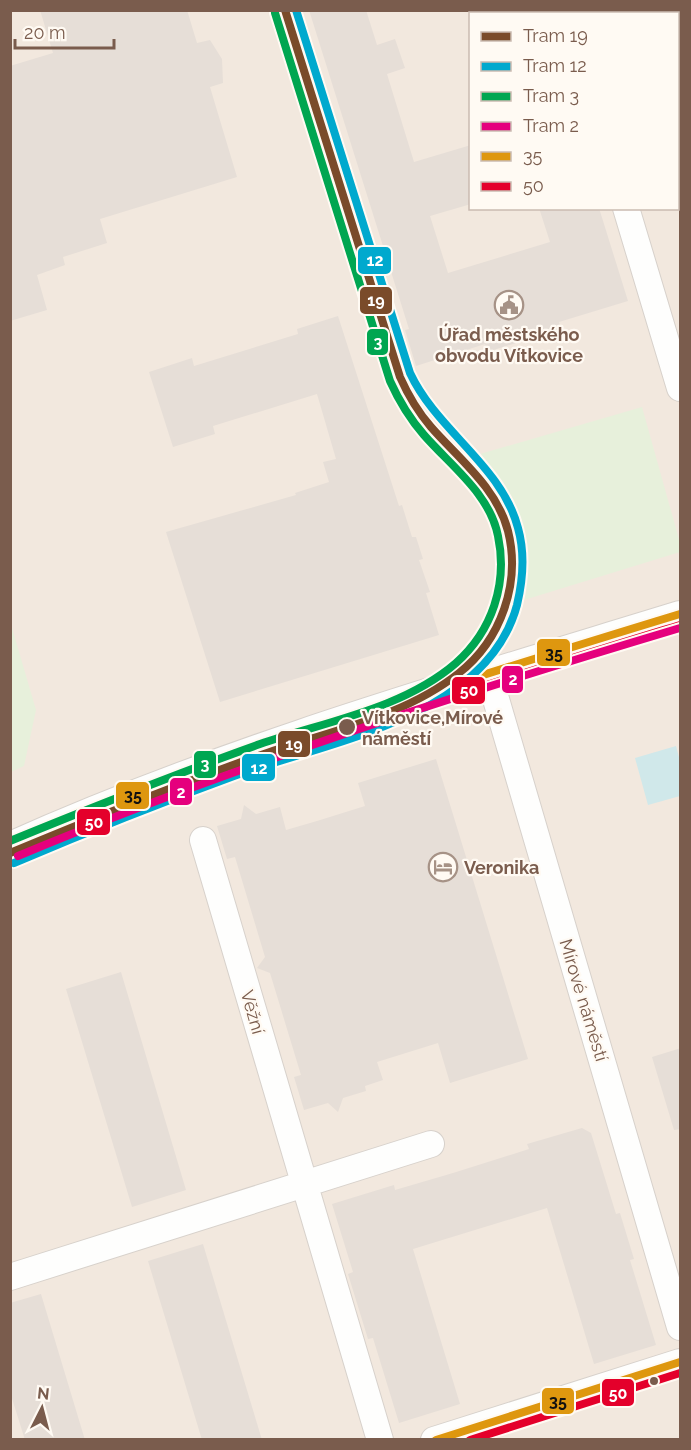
<svg xmlns="http://www.w3.org/2000/svg" width="691" height="1450" font-family="Raleway,sans-serif">
<style>
.residential{fill:#f2e8de;fill-rule:evenodd}
.green{fill:#e7f0db}
.water{fill:#d0e8ea}
.building{fill:#e6ded7}
.lines{fill:none;stroke-linecap:round;stroke-linejoin:round}
.street-casing{stroke:#d7d1cb;stroke-width:28}
.street{stroke:#fefefd;stroke-width:26}
.bus-1-casing{stroke:#fffaf3;stroke-width:12}
.bus-2-casing{stroke:#fffaf3;stroke-width:12}
.bus-1{stroke:#de970f;stroke-width:8}
.bus-2{stroke:#e4002b;stroke-width:8}
.tram-1-casing{stroke:#fffaf3;stroke-width:12}
.tram-2-casing{stroke:#fffaf3;stroke-width:12}
.tram-3-casing{stroke:#fffaf3;stroke-width:12}
.tram-4-casing{stroke:#fffaf3;stroke-width:12}
.tram-1{stroke:#7a4b2a;stroke-width:8}
.tram-2{stroke:#00a9ce;stroke-width:8}
.tram-3{stroke:#00a651;stroke-width:8}
.tram-4{stroke:#e5007d;stroke-width:8}
.stop-dot{fill:#7a5c4d;stroke:#fffaf3;stroke-width:2}
.labels{text-anchor:middle;dominant-baseline:central;stroke-width:4.5;stroke-linejoin:round;paint-order:stroke}
.poi-label{font-size:18px;font-weight:bold;fill:#7a5c4d;stroke:#fffaf3}
.stop-label{font-size:18px;font-weight:bold;fill:#7a5c4d;stroke:#fffaf3;text-anchor:start}
.street-label{font-size:18px;fill:#7a5c4d;stroke:#fffaf3}
.line-badge{stroke:#fffaf3;stroke-width:2}
.badge-label{font-size:16px;text-anchor:middle;font-weight:bold;fill:#fff}
.pale-badge-label{font-size:16px;text-anchor:middle;font-weight:bold;fill:#111}
</style>
<rect width="100%" height="100%" fill="#f9f5f0"/>
<path class="residential" d="M 11,11 L 680,11 L 680,1439 L 11,1439 ZM 470,14 L 678,14 L 678,208 L 470,208 Z"/>
<path class="green" d="M 642,407 L 680,543 L 680,552 L 524,600 C 524,587 528,575 528,563 C 528,518 507,487 480,454 Z
M 10,621 L 36,710 L 24,766 L 11,772 Z"/>
<path class="water" d="M 676,746 L 680,761 L 680,796 L 648,805 L 635,758 Z"/>
<path class="building" d="M 40,10 L 187,10 L 197,43 L 210,40 L 222,59 L 223,83 L 210,87 L 237,177 L 100,219 L 107,243 L 63,257 L 65,265 L 37,275 L 47,310 L 10,321 L 10,66 L 53,53 Z
M 309,10 L 366,10 L 377,45 L 395,39 L 405,68 L 387,74 L 414,162 L 471,145 L 471,204 L 430,216 L 448,273 L 550,242 L 539,208 L 599,208 L 628,301 L 559,322 L 561,329 L 487,352 L 485,344 L 416,366 L 405,330 L 409,329 Z
M 338,316 L 399,506 L 402,505 L 412,537 L 416,537 L 423,559 L 419,560 L 430,592 L 426,593 L 439,635 L 220,702 L 166,532 L 296,495 L 295,493 L 329,482 L 323,462 L 336,459 L 317,394 L 213,426 L 215,434 L 173,447 L 149,372 L 192,358 L 194,366 L 298,334 L 297,329 Z
M 436,759 L 528,1059 L 450,1083 L 438,1043 L 377,1062 L 383,1080 L 365,1086 L 366,1091 L 343,1098 L 338,1112 L 328,1103 L 304,1110 L 294,1077 L 301,1075 L 270,973 L 257,968 L 265,957 L 235,857 L 227,859 L 217,826 L 241,819 L 244,805 L 256,814 L 280,807 L 286,830 L 317,821 L 365,806 L 358,783 Z
M 121,972 L 186,1190 L 132,1207 L 66,989 Z
M 681,1048 L 681,1129 L 674,1130 L 652,1057 Z
M 582,1128 L 591,1133 L 616,1214 L 620,1213 L 634,1259 L 630,1260 L 656,1345 L 594,1364 L 547,1208 L 413,1249 L 460,1404 L 399,1423 L 373,1338 L 368,1339 L 348,1274 L 353,1272 L 332,1204 L 394,1185 L 395,1190 L 453,1173 L 529,1149 L 527,1144 Z
M 203,1244 L 262,1440 L 202,1440 L 148,1261 Z
M 41,1294 L 85,1440 L 25,1440 L 10,1392 L 10,1303 Z"/>
<g class="lines">
<g class="street-casing">
<path id="street" d="M 565,10 L 566,14
M 678,55 L 680,54
M 626,208 L 680,388
M 488,672 L 680,1327
M 203,840 L 380,1440
M 10,845 C 227,748 455,683 680,614
M 10,1277 L 431,1144
M 434,1440 L 680,1362"/>
</g>
<use href="#street" class="street"/>
<g class="bus-1-casing">
<path id="bus-1" d="M 10,845 C 228,752 454,683 680,614
M 436,1440 L 680,1362"/>
</g>
<g class="bus-2-casing">
<path id="bus-2" d="M 14,855 C 231,762 455,694 680,625
M 470,1440 L 680,1373"/>
</g>
<use href="#bus-1" class="bus-1"/>
<use href="#bus-2" class="bus-2"/>
<g class="tram-1-casing">
<path id="tram-1" d="M 10,853 C 94,818 178,784 264,754 C 329,731 404,717 459,673 C 501,640 521,583 508,531 C 497,488 459,459 431,427 C 418,412 408,395 400,377 L 285,10"/>
</g>
<g class="tram-2-casing">
<path id="tram-2" d="M 14,863 C 87,832 160,803 234,776 C 329,741 487,718 517,605 C 523,580 525,553 518,528 C 502,466 437,431 410,373 L 296,10"/>
</g>
<g class="tram-3-casing">
<path id="tram-3" d="M 10,841 C 93,807 176,774 260,744 C 324,722 403,709 456,663 C 492,631 508,584 498,536 C 490,494 451,466 424,435 C 410,419 399,401 390,381 L 275,13"/>
</g>
<g class="tram-4-casing">
<path id="tram-4" d="M 18,856 C 234,766 456,695 680,628"/>
</g>
<use href="#tram-1" class="tram-1"/>
<use href="#tram-2" class="tram-2"/>
<use href="#tram-3" class="tram-3"/>
<use href="#tram-4" class="tram-4"/>
</g>
<defs>
<g id="civic-ring" transform="scale(1.5)"><circle r="9.5" fill="#fffaf3" stroke="#a69286" stroke-width="1.5"/><path d="M-.6-6.5H3V-4.5H.6V-3L4-1V1h2V6H-6V1h2V-1L-.6-3ZM-1.2 2.5V6h2.4V2.5Z" fill="#a69286"/></g>
<g id="hotel-ring" transform="scale(1.5)"><circle r="9.5" fill="#fffaf3" stroke="#a69286" stroke-width="1.5"/><path d="M-6-4.5h1.5V1H6V5H4.5V3h-9V5H-6ZM-4 0a1.8 1.8 0 1 1 3.6 0ZM.5 0V-2.5h3Q6-2.5 6 0Z" fill="#a69286"/></g>
</defs>
<g fill-rule="evenodd">
<use href="#civic-ring" x="509" y="305"/>
<use href="#hotel-ring" x="443" y="867"/>
</g>
<g class="stop-dot">
<circle cx="347" cy="727" r="9"/>
<circle cx="654" cy="1381" r="5"/>
</g>
<g class="labels">
<g class="poi-label">
<text x="509" y="334">Úřad městského<tspan x="509" dy="21">obvodu Vítkovice</tspan></text>
<text x="464" y="867" text-anchor="start">Veronika</text>
</g>
<g class="stop-label">
<text x="362" y="717">Vítkovice,Mírové<tspan x="362" dy="21">náměstí</tspan></text>
</g>
<g class="street-label">
<text transform="translate(584 1000) rotate(73)">Mírové náměstí</text>
<text transform="translate(253 1012) rotate(74)">Věžní</text>
</g>
</g>
<g class="line-badge">
<rect x="357" y="246" width="35" height="29" rx="6" fill="#00a9ce"/>
<rect x="359" y="286" width="34" height="29" rx="6" fill="#7a4b2a"/>
<rect x="366" y="328" width="23" height="28" rx="6" fill="#00a651"/>
<rect x="536" y="638" width="35" height="29" rx="6" fill="#de970f"/>
<rect x="501" y="665" width="23" height="29" rx="6" fill="#e5007d"/>
<rect x="451" y="676" width="35" height="29" rx="6" fill="#e4002b"/>
<rect x="277" y="730" width="34" height="28" rx="6" fill="#7a4b2a"/>
<rect x="193" y="750" width="24" height="29" rx="6" fill="#00a651"/>
<rect x="241" y="753" width="35" height="29" rx="6" fill="#00a9ce"/>
<rect x="169" y="777" width="24" height="29" rx="6" fill="#e5007d"/>
<rect x="115" y="781" width="35" height="29" rx="6" fill="#de970f"/>
<rect x="76" y="808" width="35" height="28" rx="6" fill="#e4002b"/>
<rect x="601" y="1378" width="34" height="29" rx="6" fill="#e4002b"/>
<rect x="541" y="1387" width="34" height="28" rx="6" fill="#de970f"/>
</g>
<g class="badge-label">
<text x="375" y="266">12</text>
<text x="376" y="306">19</text>
<text x="378" y="348">3</text>
<text x="513" y="685">2</text>
<text x="469" y="696">50</text>
<text x="294" y="750">19</text>
<text x="205" y="770">3</text>
<text x="259" y="774">12</text>
<text x="181" y="798">2</text>
<text x="94" y="828">50</text>
<text x="618" y="1399">50</text>
</g>
<g class="pale-badge-label">
<text x="554" y="659">35</text>
<text x="133" y="801">35</text>
<text x="558" y="1407">35</text>
</g>
<rect width="691" height="1450" fill="none" stroke="#7a5c4d" stroke-width="24"/>
<rect x="469" y="12" width="210" height="198" fill="#fffaf3" stroke="#cabbb1" stroke-width="1.5"/>
<rect x="481" y="32" width="30" height="9" fill="#7a4b2a" stroke="#cabbb1" stroke-width="1.5"/>
<text x="523" y="42" font-size="18" fill="#7a5c4d">Tram 19</text>
<rect x="481" y="62" width="30" height="9" fill="#00a9ce" stroke="#cabbb1" stroke-width="1.5"/>
<text x="523" y="72" font-size="18" fill="#7a5c4d">Tram 12</text>
<rect x="481" y="92" width="30" height="9" fill="#00a651" stroke="#cabbb1" stroke-width="1.5"/>
<text x="523" y="102" font-size="18" fill="#7a5c4d">Tram 3</text>
<rect x="481" y="122" width="30" height="9" fill="#e5007d" stroke="#cabbb1" stroke-width="1.5"/>
<text x="523" y="132" font-size="18" fill="#7a5c4d">Tram 2</text>
<rect x="481" y="152" width="30" height="9" fill="#de970f" stroke="#cabbb1" stroke-width="1.5"/>
<text x="523" y="162" font-size="18" fill="#7a5c4d">35</text>
<rect x="481" y="182" width="30" height="9" fill="#e4002b" stroke="#cabbb1" stroke-width="1.5"/>
<text x="523" y="192" font-size="18" fill="#7a5c4d">50</text>
<g transform="translate(42 1408) rotate(6)" stroke="#fffaf3" stroke-width="4.5" paint-order="stroke">
<path d="M0-4.5L10 22L0 15L-10 22Z" fill="#7a5c4d"/>
<text y="-9" font-size="16" font-weight="bold" text-anchor="middle" fill="#7a5c4d">N</text>
</g>
<path d="M15 39v9h99v-9" fill="none" stroke="#7a5c4d" stroke-width="3"/>
<text x="24" y="39" font-size="18" fill="#7a5c4d" stroke="#fffaf3" stroke-width="4.5" paint-order="stroke">20 m</text>
</svg>
